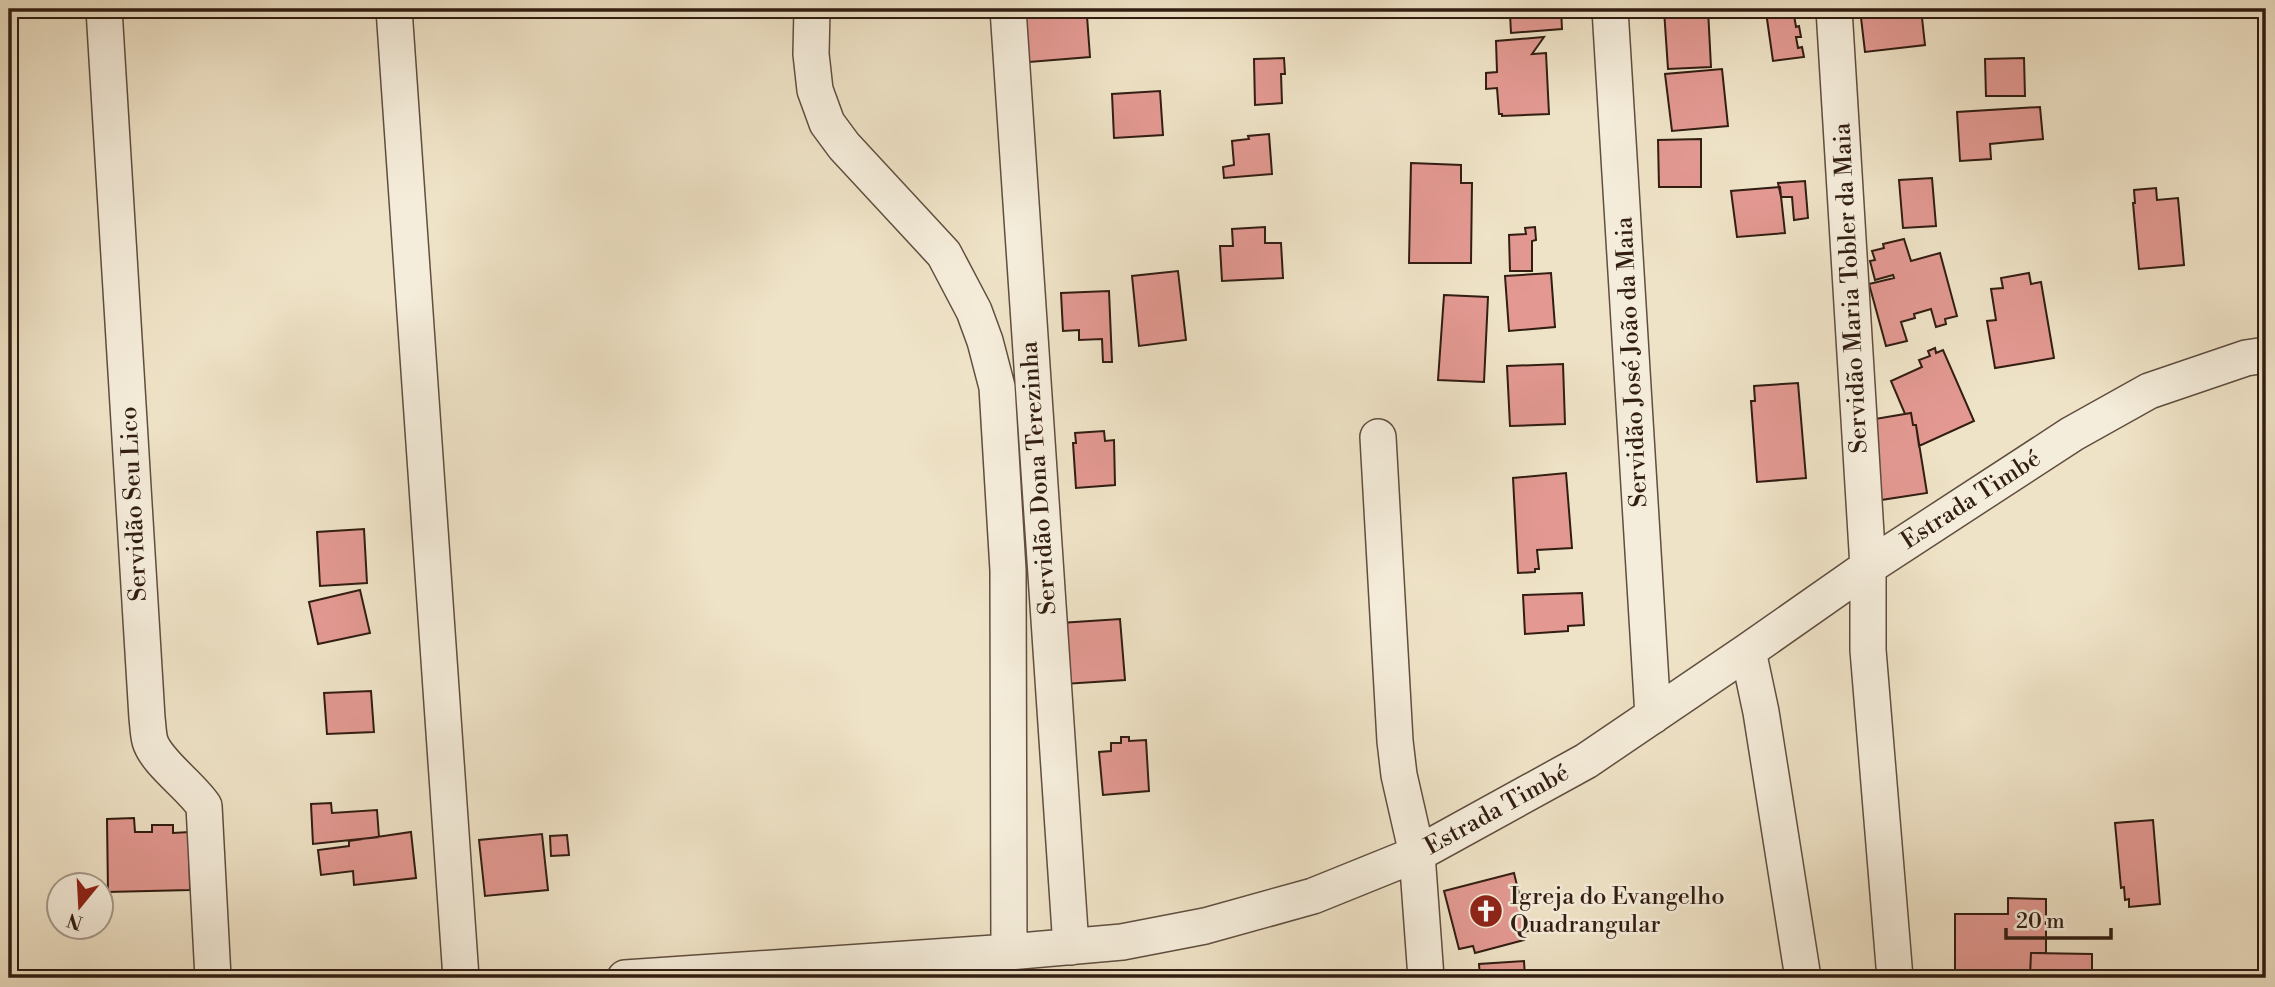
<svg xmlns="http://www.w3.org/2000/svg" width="2275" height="987" font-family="'Libre Bodoni',serif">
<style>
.building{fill:#e39992;stroke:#311d12;stroke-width:2}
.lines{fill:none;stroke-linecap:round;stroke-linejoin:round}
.minor-casing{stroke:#604e3f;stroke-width:38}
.minor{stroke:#f5eddb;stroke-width:35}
.labels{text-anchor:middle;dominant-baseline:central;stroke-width:5;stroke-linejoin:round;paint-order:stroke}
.street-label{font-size:24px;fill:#311d12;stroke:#f5eddb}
.poi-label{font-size:24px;fill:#311d12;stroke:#f5eddb;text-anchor:start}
</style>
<rect width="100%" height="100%" fill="#efe3c7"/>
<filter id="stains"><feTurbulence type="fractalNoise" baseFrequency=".00286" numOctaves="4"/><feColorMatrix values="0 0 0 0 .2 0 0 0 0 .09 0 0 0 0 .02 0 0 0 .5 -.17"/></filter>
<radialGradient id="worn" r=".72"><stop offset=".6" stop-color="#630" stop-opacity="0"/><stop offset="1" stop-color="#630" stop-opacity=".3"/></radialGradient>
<path class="building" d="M 1013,9 L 1100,9 L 1100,14 L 1087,16 L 1090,57 L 1017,63 Z
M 1517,9 L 1561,9 L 1562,29 L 1511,33 L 1510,14 L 1517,14 Z
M 1708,9 L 1711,67 L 1668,69 L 1664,10 Z
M 1785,9 L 1793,9 L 1796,27 L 1799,26 L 1801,37 L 1796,37 L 1798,48 L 1802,47 L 1804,57 L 1773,61 L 1766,12 Z
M 1860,9 L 1921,9 L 1925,45 L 1865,52 Z
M 1544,37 L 1532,54 L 1546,53 L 1549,114 L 1502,116 L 1502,114 L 1499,114 L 1497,88 L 1486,89 L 1486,73 L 1497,72 L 1496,41 Z
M 1284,58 L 1285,74 L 1281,74 L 1282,103 L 1255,105 L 1254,59 Z
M 2024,58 L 2025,96 L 1986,96 L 1985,59 Z
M 1722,69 L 1728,126 L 1672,131 L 1665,74 Z
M 1160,91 L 1163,135 L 1114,138 L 1112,94 Z
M 2040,107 L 2043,139 L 1990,144 L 1991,159 L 1960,161 L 1957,112 Z
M 1269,134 L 1272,174 L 1224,178 L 1223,167 L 1234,165 L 1232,141 L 1249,139 L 1248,136 Z
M 1701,139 L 1701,187 L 1659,187 L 1658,140 Z
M 1411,163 L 1461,165 L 1461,183 L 1472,183 L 1471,263 L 1409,263 Z
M 1932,178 L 1936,226 L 1903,228 L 1899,180 Z
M 1805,181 L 1808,218 L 1794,220 L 1792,197 L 1781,197 L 1778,183 Z
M 1780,187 L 1785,233 L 1737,237 L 1731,191 Z
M 2156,188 L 2157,200 L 2178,198 L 2184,265 L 2139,269 L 2133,203 L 2135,203 L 2134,190 Z
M 1265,227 L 1265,243 L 1281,243 L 1283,278 L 1222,281 L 1220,246 L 1233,246 L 1232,229 Z
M 1535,227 L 1536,240 L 1532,241 L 1532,271 L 1510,271 L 1509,235 L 1526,234 L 1525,228 Z
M 1904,239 L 1911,261 L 1940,253 L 1957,316 L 1945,319 L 1946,324 L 1936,327 L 1931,309 L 1914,314 L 1915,318 L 1901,322 L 1907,341 L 1886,346 L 1869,284 L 1894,278 L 1893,275 L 1875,280 L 1870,261 L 1875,260 L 1872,251 L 1884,248 L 1883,244 Z
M 1178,271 L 1186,340 L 1139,346 L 1132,276 Z
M 1551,273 L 1555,327 L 1509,331 L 1505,276 Z
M 2029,273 L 2031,284 L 2041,282 L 2054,358 L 1995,368 L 1987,321 L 1996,320 L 1991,289 L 2003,288 L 2001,278 Z
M 1109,291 L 1112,362 L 1103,362 L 1102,339 L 1079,340 L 1079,330 L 1063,331 L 1061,293 Z
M 1444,295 L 1488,297 L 1484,382 L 1438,380 Z
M 1935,348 L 1936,353 L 1943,350 L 1974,421 L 1919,446 L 1916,425 L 1913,425 L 1911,413 L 1905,414 L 1891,381 L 1922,367 L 1919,360 L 1930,356 L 1928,351 Z
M 1563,364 L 1565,424 L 1510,426 L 1507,366 Z
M 1798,383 L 1806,478 L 1757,482 L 1751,401 L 1755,401 L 1754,386 Z
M 1911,413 L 1913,425 L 1916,425 L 1927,493 L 1881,500 L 1869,420 Z
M 1104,431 L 1105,441 L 1114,440 L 1115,485 L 1076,488 L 1073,443 L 1076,443 L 1075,433 Z
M 1566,473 L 1572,548 L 1537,550 L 1539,569 L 1535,569 L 1535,572 L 1518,573 L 1513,478 Z
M 364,529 L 367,583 L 320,586 L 317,532 Z
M 360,590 L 370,633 L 318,644 L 309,602 Z
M 1582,593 L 1584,625 L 1568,626 L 1568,631 L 1525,634 L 1523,595 Z
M 1120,619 L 1125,680 L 1064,684 L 1060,623 Z
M 371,691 L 374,732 L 327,734 L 324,693 Z
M 1121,737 L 1129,737 L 1129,741 L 1146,740 L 1149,791 L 1103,795 L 1099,752 L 1111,751 L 1111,743 L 1121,743 Z
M 331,803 L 332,813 L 377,810 L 379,837 L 313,844 L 311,804 Z
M 134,818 L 135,832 L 152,832 L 152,825 L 173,825 L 173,833 L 189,832 L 190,890 L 108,892 L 107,819 Z
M 2153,820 L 2160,904 L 2129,907 L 2129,899 L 2125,900 L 2124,887 L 2121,888 L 2115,823 Z
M 411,832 L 416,878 L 354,885 L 353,871 L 321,875 L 318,850 L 349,846 L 349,841 Z
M 542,834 L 548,890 L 485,896 L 479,840 Z
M 567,835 L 569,855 L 551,856 L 550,836 Z
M 1514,873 L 1528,931 L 1522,932 L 1524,940 L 1475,953 L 1473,946 L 1459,949 L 1444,891 Z
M 2008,898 L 2046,899 L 2046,953 L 2031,953 L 2030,975 L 1955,974 L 1955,914 L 2008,914 Z
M 2031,953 L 2092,954 L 2092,978 L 2030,978 Z
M 1524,961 L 1525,978 L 1480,978 L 1479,964 Z"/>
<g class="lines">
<g class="minor-casing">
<path id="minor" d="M 104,9 L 147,718 C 148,725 148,734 150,741 C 156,762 191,786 204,806 L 213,978
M 394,9 L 461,978
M 812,9 L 811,54 L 815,90 L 827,123 L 844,146 L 944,254 L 974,311 L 985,341 L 997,387 L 1008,570 L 1009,952
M 1008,9 L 1071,947
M 1610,9 L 1653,716
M 1834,9 L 1868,567 L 1868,650 L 1895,978
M 1378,437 L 1395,741 L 1399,775 L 1417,854 L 1426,978
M 1748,651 L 1761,712 L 1803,978
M 625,978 L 1009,952 L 1122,942 L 1205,926 L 1313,896 L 1417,854 L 1586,761 L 1748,651 L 1868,567 L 2072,434 L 2149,391 L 2246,358 L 2266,355"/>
</g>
<use href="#minor" class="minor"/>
</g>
<defs>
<g id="church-disc" transform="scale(1.75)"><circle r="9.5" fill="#8f2418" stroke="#f5eddb"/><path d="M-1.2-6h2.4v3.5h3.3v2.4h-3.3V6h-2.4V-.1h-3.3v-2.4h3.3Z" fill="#fff"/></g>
</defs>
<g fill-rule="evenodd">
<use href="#church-disc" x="1486" y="911"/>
</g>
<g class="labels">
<g class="street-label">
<text transform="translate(1851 288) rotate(-93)">Servidão Maria Tobler da Maia</text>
<text transform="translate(1632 362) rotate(-93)">Servidão José João da Maia</text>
<text transform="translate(1039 478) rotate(-94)">Servidão Dona Terezinha</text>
<text transform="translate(1971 500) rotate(-33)">Estrada Timbé</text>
<text transform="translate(134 504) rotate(-93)">Servidão Seu Lico</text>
<text transform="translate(1497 810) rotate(-29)">Estrada Timbé</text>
</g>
<g class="poi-label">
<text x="1510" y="897">Igreja do Evangelho<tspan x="1510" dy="28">Quadrangular</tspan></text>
</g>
</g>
<rect width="2275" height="987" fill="none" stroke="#efe3c7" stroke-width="35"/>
<rect x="10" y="10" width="2254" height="966" fill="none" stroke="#311d12" stroke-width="3.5"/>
<rect x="18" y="18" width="2240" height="952" fill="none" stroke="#311d12" stroke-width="2"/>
<g transform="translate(80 906) rotate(198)"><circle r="33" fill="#f5eddb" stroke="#a79a8b" stroke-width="2"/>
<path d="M0-5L12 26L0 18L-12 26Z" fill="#8f2418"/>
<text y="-10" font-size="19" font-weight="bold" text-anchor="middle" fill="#311d12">N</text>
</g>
<path d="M2006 928v10h105v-10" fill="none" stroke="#311d12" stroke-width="3.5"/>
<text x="2016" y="928" font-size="21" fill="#311d12" stroke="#f5eddb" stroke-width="5" paint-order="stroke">20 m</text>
<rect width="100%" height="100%" filter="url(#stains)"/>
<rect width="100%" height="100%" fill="url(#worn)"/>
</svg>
